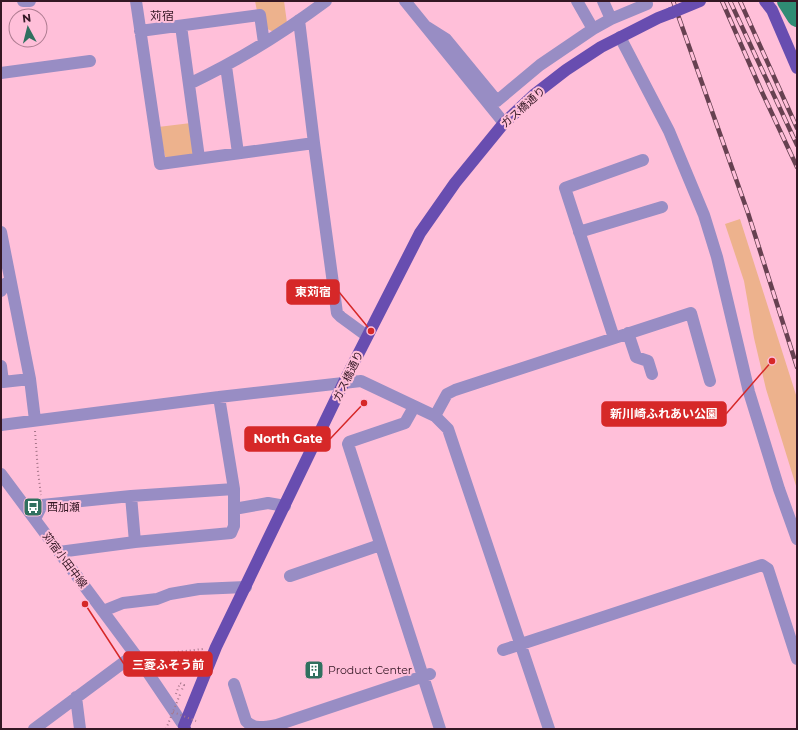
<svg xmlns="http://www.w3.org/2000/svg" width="798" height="730" font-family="Montserrat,'Noto Sans JP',sans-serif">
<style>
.park{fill:#edb28d}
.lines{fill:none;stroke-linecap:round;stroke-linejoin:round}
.river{stroke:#2f8c74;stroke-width:20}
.path{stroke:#a7768a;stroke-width:2;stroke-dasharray:1 3;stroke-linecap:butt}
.minor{stroke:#988dc4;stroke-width:12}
.major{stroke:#684db0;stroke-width:12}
.rail-casing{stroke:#674151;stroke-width:4.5}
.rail{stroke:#ffbfd9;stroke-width:3;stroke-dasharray:9;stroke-linecap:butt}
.path-bridge{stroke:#a7768a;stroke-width:2;stroke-dasharray:1 3;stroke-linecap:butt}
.major-bridge{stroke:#684db0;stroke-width:12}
.labels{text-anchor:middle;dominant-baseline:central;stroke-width:4;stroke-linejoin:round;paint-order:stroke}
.street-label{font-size:11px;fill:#341724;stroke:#ffbfd9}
.poi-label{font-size:11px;fill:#341724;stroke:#ffbfd9;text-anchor:start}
.neighbourhood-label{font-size:12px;fill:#341724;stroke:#ffbfd9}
.leader{fill:none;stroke:#d62828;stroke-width:1.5}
.callout-dot{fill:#d62828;stroke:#ffbfd9;stroke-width:1.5}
.callout{fill:#d62828;stroke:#d62828;stroke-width:1.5}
.callout-label{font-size:12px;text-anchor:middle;font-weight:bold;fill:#fff}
</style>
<rect width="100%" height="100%" fill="#ffbfd9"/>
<path class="park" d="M 255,1 L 284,1 L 287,23 L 274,32 L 265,28 L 257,11 Z
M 191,123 L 195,153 L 192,156 L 166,160 L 158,127 Z
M 740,219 L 797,398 L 797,489 L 766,389 L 754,338 L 744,281 L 725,224 Z"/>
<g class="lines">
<path class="river" d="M 787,1 L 797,17"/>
<path class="path" d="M 35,431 L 38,472 L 41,495
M 150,655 L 203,649
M 176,694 L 180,683 L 184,685 L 181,692"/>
<path class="minor" d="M 23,1 L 30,1
M 136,1 L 160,164 L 314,143
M 405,1 L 504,123
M 577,1 L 593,29
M 603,1 L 611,19
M 299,20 L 314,143 L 337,313 L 341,317 L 367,336
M 181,26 L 199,158
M 427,27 L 446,39 L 497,101 L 540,65 L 593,29 L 611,19 L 647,4
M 140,31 L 260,15 L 264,43
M 620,37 L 669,131 L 704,215 L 717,257 L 749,392 L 779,489 L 797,539
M 226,66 L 238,153
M 1,73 L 90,61
M 189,84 C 238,61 283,33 326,1
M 1,232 L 30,379 L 35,420
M 579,232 L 662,207
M 1,291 L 4,286 L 10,279
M 628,333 L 636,357 L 648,361 L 652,374
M 614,338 L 565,188 L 643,160
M 1,366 L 3,382 L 30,379
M 219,397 L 234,489
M 414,407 L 405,423 L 349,442 L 348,444 L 440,729
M 435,416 L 447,394 L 455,390 L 691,313 L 710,381
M 1,425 L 219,397 L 361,381 L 435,416 L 448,429 L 549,729
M 1,474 L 140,661 L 184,726
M 131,496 L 135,542
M 234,509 L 268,503 L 285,506
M 35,519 L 42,505 L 131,496 L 234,489 L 234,526 L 231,533 L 135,542 L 59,552
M 290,576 L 380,545
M 103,611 L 123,603 L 157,599 L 170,594 L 199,589 L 246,587
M 503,650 L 762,565 L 768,569 L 797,659
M 234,684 L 246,721 C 254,730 266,727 277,725 L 430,674
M 76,697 L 80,729
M 34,729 L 135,654"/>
<path class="major" d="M 765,1 L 772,10 L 797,68
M 185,729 L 184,726 L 216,647 L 344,382 L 420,233 L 455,183 L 504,123 L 535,94 L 566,70 L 601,47 L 658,18 L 671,13"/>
<g class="rail-casing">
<path id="rail" d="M 673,1 L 748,213 L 797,367
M 722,1 L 761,90 L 797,167
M 730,1 L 797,145
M 740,1 L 797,128"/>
</g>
<use href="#rail" class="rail"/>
<path class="path-bridge" d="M 173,712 L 196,721
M 166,729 L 181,692"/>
<path class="major-bridge" d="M 671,13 L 700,1"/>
</g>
<defs>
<g id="bus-square" transform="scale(1)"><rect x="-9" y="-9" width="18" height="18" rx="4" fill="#30705f" stroke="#ffbfd9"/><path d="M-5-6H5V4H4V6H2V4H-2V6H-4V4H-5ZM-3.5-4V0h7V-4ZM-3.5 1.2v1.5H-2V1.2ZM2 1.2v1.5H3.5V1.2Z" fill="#fff"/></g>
<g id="building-square" transform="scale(1)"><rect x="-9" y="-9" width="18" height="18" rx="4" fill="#30705f" stroke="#ffbfd9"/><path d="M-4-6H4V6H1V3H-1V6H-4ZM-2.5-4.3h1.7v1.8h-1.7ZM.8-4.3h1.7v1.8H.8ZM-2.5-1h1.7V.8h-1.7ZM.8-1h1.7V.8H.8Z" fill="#fff"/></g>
</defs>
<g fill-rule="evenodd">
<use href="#bus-square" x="33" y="507"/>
<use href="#building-square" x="314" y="670"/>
</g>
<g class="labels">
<g class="street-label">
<text transform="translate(523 107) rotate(-42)">ガス橋通り</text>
<text transform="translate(348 376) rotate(-64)">ガス橋通り</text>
<text transform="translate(65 560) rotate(53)">苅宿小田中線</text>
</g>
<g class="poi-label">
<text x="47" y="507">西加瀬</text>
<text x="328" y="670">Product Center</text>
</g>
<g class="neighbourhood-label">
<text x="162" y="15">苅宿</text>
</g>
</g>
<path class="leader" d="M371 331L339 292M772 361L726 414M364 403L330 439M85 604L124 664"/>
<g class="callout-dot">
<circle cx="371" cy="331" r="4"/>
<circle cx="772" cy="361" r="4"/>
<circle cx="364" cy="403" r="4"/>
<circle cx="85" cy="604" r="4"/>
</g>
<g class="callout">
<rect x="287" y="280" width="52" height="24" rx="4"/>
<rect x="602" y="402" width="124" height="24" rx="4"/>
<rect x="245" y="427" width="85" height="24" rx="4"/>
<rect x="124" y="652" width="88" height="24" rx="4"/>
</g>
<g class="callout-label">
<text x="313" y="296">東苅宿</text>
<text x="664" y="418">新川崎ふれあい公園</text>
<text x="288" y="443">North Gate</text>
<text x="168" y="669">三菱ふそう前</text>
</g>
<rect width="798" height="730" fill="none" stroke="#341724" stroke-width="4"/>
<g transform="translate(28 28) rotate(353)"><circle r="19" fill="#ffbfd9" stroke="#ae7c91"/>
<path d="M0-3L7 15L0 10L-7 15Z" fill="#30705f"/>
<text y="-6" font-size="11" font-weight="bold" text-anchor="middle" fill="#341724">N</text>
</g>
</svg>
